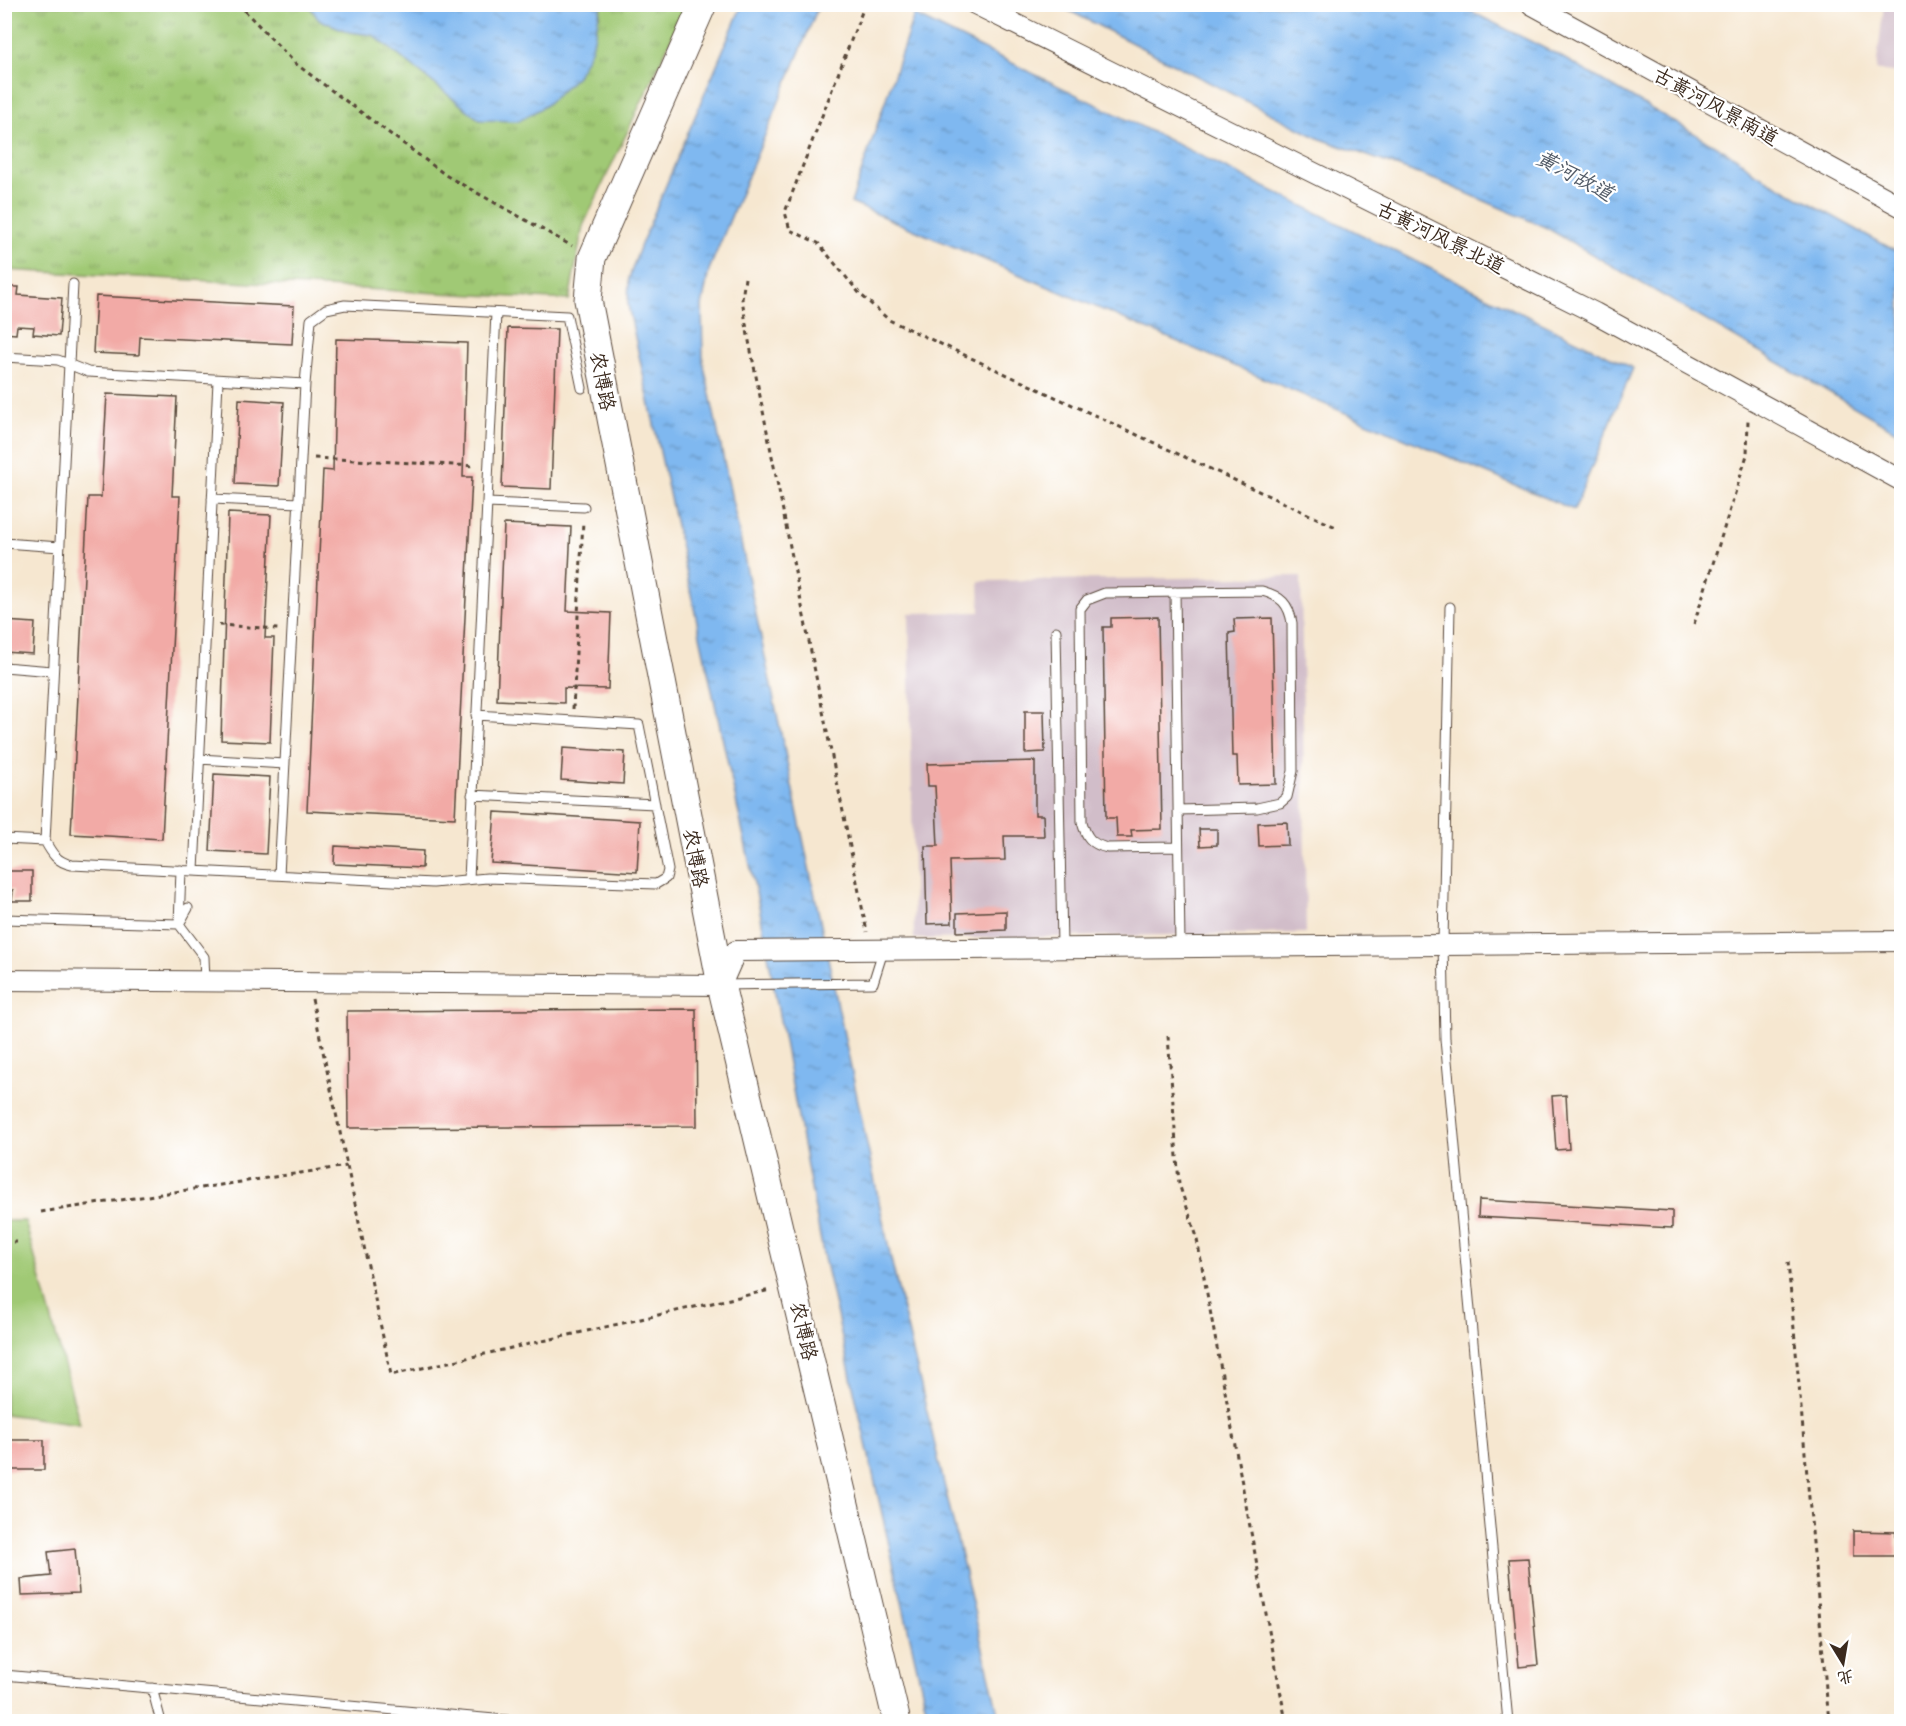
<svg xmlns="http://www.w3.org/2000/svg" width="1906" height="1726" font-family="Itim,'LXGW WenKai TC',sans-serif">
<style>
.industrial{fill:#d1bdc9}
.grass{fill:#a0c974;stroke:#6e7a49;stroke-width:1.5}
.park{fill:url(#park-tufts);stroke:#6e7a49;stroke-width:1.5}
.water{fill:url(#water-ripples);stroke:#5d7187;stroke-width:1.5}
.building{fill:#f2aaa6}
.lines{fill:none;stroke-linecap:round;stroke-linejoin:round}
.lane-casing{stroke:#574639;stroke-width:11}
.street-casing{stroke:#574639;stroke-width:22}
.secondary-casing{stroke:#574639;stroke-width:29}
.path{stroke:#574639;stroke-width:3;stroke-dasharray:4.5 4.5;stroke-linecap:butt}
.lane{stroke:#fff;stroke-width:9}
.street{stroke:#fff;stroke-width:20}
.secondary{stroke:#fff;stroke-width:27}
.labels{text-anchor:middle;dominant-baseline:central;stroke-width:4.5;stroke-linejoin:round;paint-order:stroke}
.street-label{font-size:20px;fill:#3b2a1e;stroke:#fff}
.water-label{font-size:21px;font-style:italic;fill:#535c68;stroke:#fff}
</style>
<defs>
<pattern id="park-tufts" width="24" height="20" patternUnits="userSpaceOnUse" patternTransform="scale(1.5)"><rect width="24" height="20" fill="#a0c974"/><path d="M3 7l-1-3M5 7V3M7 7l1-3M15 17l-1-3M17 17v-4M19 17l1-3" fill="none" stroke="#84a35f"/></pattern>
<pattern id="water-ripples" width="26" height="14" patternUnits="userSpaceOnUse" patternTransform="scale(1.5)"><rect width="26" height="14" fill="#7fb8f0"/><path d="M2 4q2-2 4 0t4 0M15 11q2-2 4 0t4 0" fill="none" stroke="#6996c2"/></pattern>
</defs>
<rect width="100%" height="100%" fill="#fff"/>
<filter id="ink" filterUnits="userSpaceOnUse"><feTurbulence type="fractalNoise" baseFrequency=".0167" numOctaves="2"/><feDisplacementMap in="SourceGraphic" scale="12" xChannelSelector="R" yChannelSelector="G"/><feConvolveMatrix kernelMatrix="1 2 1 2 8 2 1 2 1" color-interpolation-filters="sRGB"/></filter>
<filter id="wash" filterUnits="userSpaceOnUse"><feTurbulence type="fractalNoise" baseFrequency=".008" numOctaves="4" result="noise"/><feDisplacementMap in="SourceGraphic" scale="24" xChannelSelector="R" yChannelSelector="G"/><feGaussianBlur stdDeviation="1.35" result="paint"/><feColorMatrix in="noise" values="0 0 0 0 0 0 0 0 0 0 0 0 0 0 0 0 0 1.4 0 .05"/><feComposite in="paint" operator="in"/></filter>
<g filter="url(#wash)">
<rect width="100%" height="100%" fill="#f6e7d0"/>
<path class="industrial" d="M 1884,5 L 1901,5 L 1901,73 L 1876,70 Z
M 1301,576 L 1306,933 L 914,939 L 909,613 L 980,612 L 979,581 Z"/>
<path class="grass" d="M 5,1221 L 25,1221 L 80,1424 L 5,1414 Z"/>
<path class="park" d="M 4,5 L 309,5 L 318,19 L 349,32 L 373,35 L 480,120 L 600,16 L 601,5 L 687,5 L 583,226 L 569,300 L 5,270 Z"/>
<path class="water" d="M 309,5 L 601,4 L 601,5 L 592,48 L 577,76 L 545,106 L 519,121 L 480,120 L 373,35 L 349,32 L 318,19 Z
M 742,5 L 819,5 L 709,270 L 702,306 L 703,361 L 891,1259 L 1000,1721 L 929,1721 L 824,1258 L 759,906 L 628,305 L 629,278 L 640,247 Z
M 1058,5 L 1458,5 L 1558,55 L 1737,158 L 1753,172 L 1901,254 L 1901,434 L 1547,228 L 1441,182 L 1318,138 Z
M 914,15 L 1633,368 L 1574,510 L 851,203 Z"/>
<g id="blocks">
<path class="building" d="M 4,287 L 19,287 L 18,295 L 62,298 L 59,336 L 33,334 L 34,327 L 17,326 L 16,334 L 4,333 Z
M 96,296 L 294,306 L 292,344 L 140,337 L 139,355 L 93,353 Z
M 508,328 L 557,329 L 551,489 L 502,487 Z
M 336,339 L 467,343 L 463,477 L 472,477 L 455,818 L 307,811 L 323,470 L 333,471 Z
M 107,394 L 177,397 L 172,496 L 180,496 L 162,839 L 71,834 L 88,497 L 101,497 Z
M 239,399 L 284,402 L 279,486 L 235,484 Z
M 228,513 L 271,515 L 265,638 L 274,638 L 270,742 L 221,740 Z
M 504,524 L 571,527 L 567,611 L 611,613 L 608,689 L 564,688 L 564,703 L 497,700 Z
M 1158,617 L 1162,829 L 1131,830 L 1132,837 L 1117,837 L 1116,818 L 1106,818 L 1103,627 L 1111,627 L 1111,618 Z
M 1272,618 L 1276,784 L 1238,785 L 1237,756 L 1232,756 L 1229,633 L 1235,632 L 1234,619 Z
M 4,621 L 35,623 L 33,654 L 4,652 Z
M 1025,711 L 1044,711 L 1045,752 L 1025,753 Z
M 563,748 L 625,752 L 623,784 L 561,780 Z
M 1035,761 L 1035,815 L 1043,815 L 1044,836 L 1004,836 L 1005,860 L 950,861 L 952,923 L 927,924 L 925,846 L 938,846 L 935,786 L 928,786 L 927,764 Z
M 214,774 L 270,777 L 266,854 L 210,851 Z
M 495,812 L 640,821 L 637,872 L 491,863 Z
M 1287,822 L 1288,845 L 1259,846 L 1258,823 Z
M 1199,829 L 1217,829 L 1217,845 L 1200,846 Z
M 335,846 L 423,851 L 422,868 L 334,864 Z
M 4,871 L 32,871 L 32,901 L 12,901 L 13,890 L 4,890 Z
M 1006,911 L 1006,930 L 957,932 L 957,913 Z
M 696,1009 L 697,1126 L 348,1128 L 347,1011 Z
M 1566,1095 L 1569,1149 L 1556,1150 L 1552,1096 Z
M 1479,1200 L 1672,1211 L 1672,1228 L 1478,1217 Z
M 4,1440 L 44,1440 L 44,1470 L 4,1470 Z
M 1853,1531 L 1896,1532 L 1896,1556 L 1853,1556 Z
M 75,1549 L 79,1593 L 22,1595 L 21,1579 L 51,1576 L 48,1552 Z
M 1528,1558 L 1538,1665 L 1519,1667 L 1509,1559 Z"/>
</g>
</g>
<g filter="url(#ink)">
<use href="#blocks" fill-opacity="0" stroke="#574639" stroke-width="1.5"/>
<g class="lines">
<g class="lane-casing">
<path id="lane" d="M 4,357 L 58,360 L 88,372 L 305,384
M 212,499 L 299,503
M 487,503 L 584,507
M 4,543 L 60,547
M 1175,592 L 1180,945
M 1450,607 L 1443,943 L 1445,1039 L 1508,1722
M 1056,631 L 1062,946
M 4,667 L 52,671
M 199,759 L 285,764
M 472,795 L 655,804
M 1178,810 L 1257,808 L 1280,803 L 1287,797 L 1293,771 L 1292,623 C 1289,604 1281,596 1262,591 L 1105,593 L 1087,600 L 1080,609 L 1082,822 C 1086,837 1091,844 1107,848 L 1178,847
M 4,839 L 45,841 L 73,284
M 45,841 C 52,854 57,862 72,865 L 433,883 L 487,878 L 656,884 L 666,878 L 668,870 L 639,725 L 476,715
M 181,870 L 179,924 L 204,957 L 205,982
M 194,871 L 218,381
M 279,875 L 305,384 L 311,320 L 326,309 L 345,305 L 567,316 L 582,388
M 469,879 L 496,313
M 4,919 L 179,924 L 188,908
M 723,985 L 873,983 L 884,948
M 4,1675 L 527,1722
M 152,1688 L 161,1722"/>
</g>
<g class="street-casing">
<path id="street" d="M 975,4 L 1595,313 L 1902,481
M 1531,4 L 1902,207
M 4,980 L 721,985 L 736,951 L 1902,941"/>
</g>
<g class="secondary-casing">
<path id="secondary" d="M 703,4 L 592,258 L 588,300 L 721,985 L 897,1722"/>
</g>
<path class="path" d="M 238,4 L 296,64 L 447,176 L 572,246
M 865,4 L 785,212 L 790,230 L 818,243 L 860,294 L 889,320 L 1338,528
M 745,278 L 742,299 L 748,336 L 867,932
M 314,458 L 475,466
M 1694,624 L 1747,455 L 1748,419
M 219,625 L 278,629
M 573,709 L 583,521
M 312,999 L 391,1375 L 770,1290
M 1168,1036 L 1179,1184 L 1196,1234 L 1286,1722
M 41,1212 L 347,1166
M 4,1242 L 17,1242
M 1788,1262 L 1829,1722"/>
<use href="#lane" class="lane"/>
<use href="#street" class="street"/>
<use href="#secondary" class="secondary"/>
</g>
</g>
<g class="labels">
<g class="street-label">
<text transform="translate(1716 106) rotate(29)">古黄河风景南道</text>
<text transform="translate(1441 237) rotate(26)">古黄河风景北道</text>
<text transform="translate(603 381) rotate(79)">农博路</text>
<text transform="translate(696 858) rotate(79)">农博路</text>
<text transform="translate(804 1331) rotate(77)">农博路</text>
</g>
<g class="water-label">
<text transform="translate(1575 175) rotate(28)">黄河故道</text>
</g>
</g>
<rect width="1906" height="1726" fill="none" stroke="#fff" stroke-width="24"/>
<g transform="translate(1843 1663) rotate(169)" stroke="#ffffff" stroke-width="4.5" paint-order="stroke">
<path d="M0-4.5L10 22L0 15L-10 22Z" fill="#3b2a1e"/>
<text y="-9" font-size="16" font-weight="bold" text-anchor="middle" fill="#3b2a1e">北</text>
</g>
</svg>
